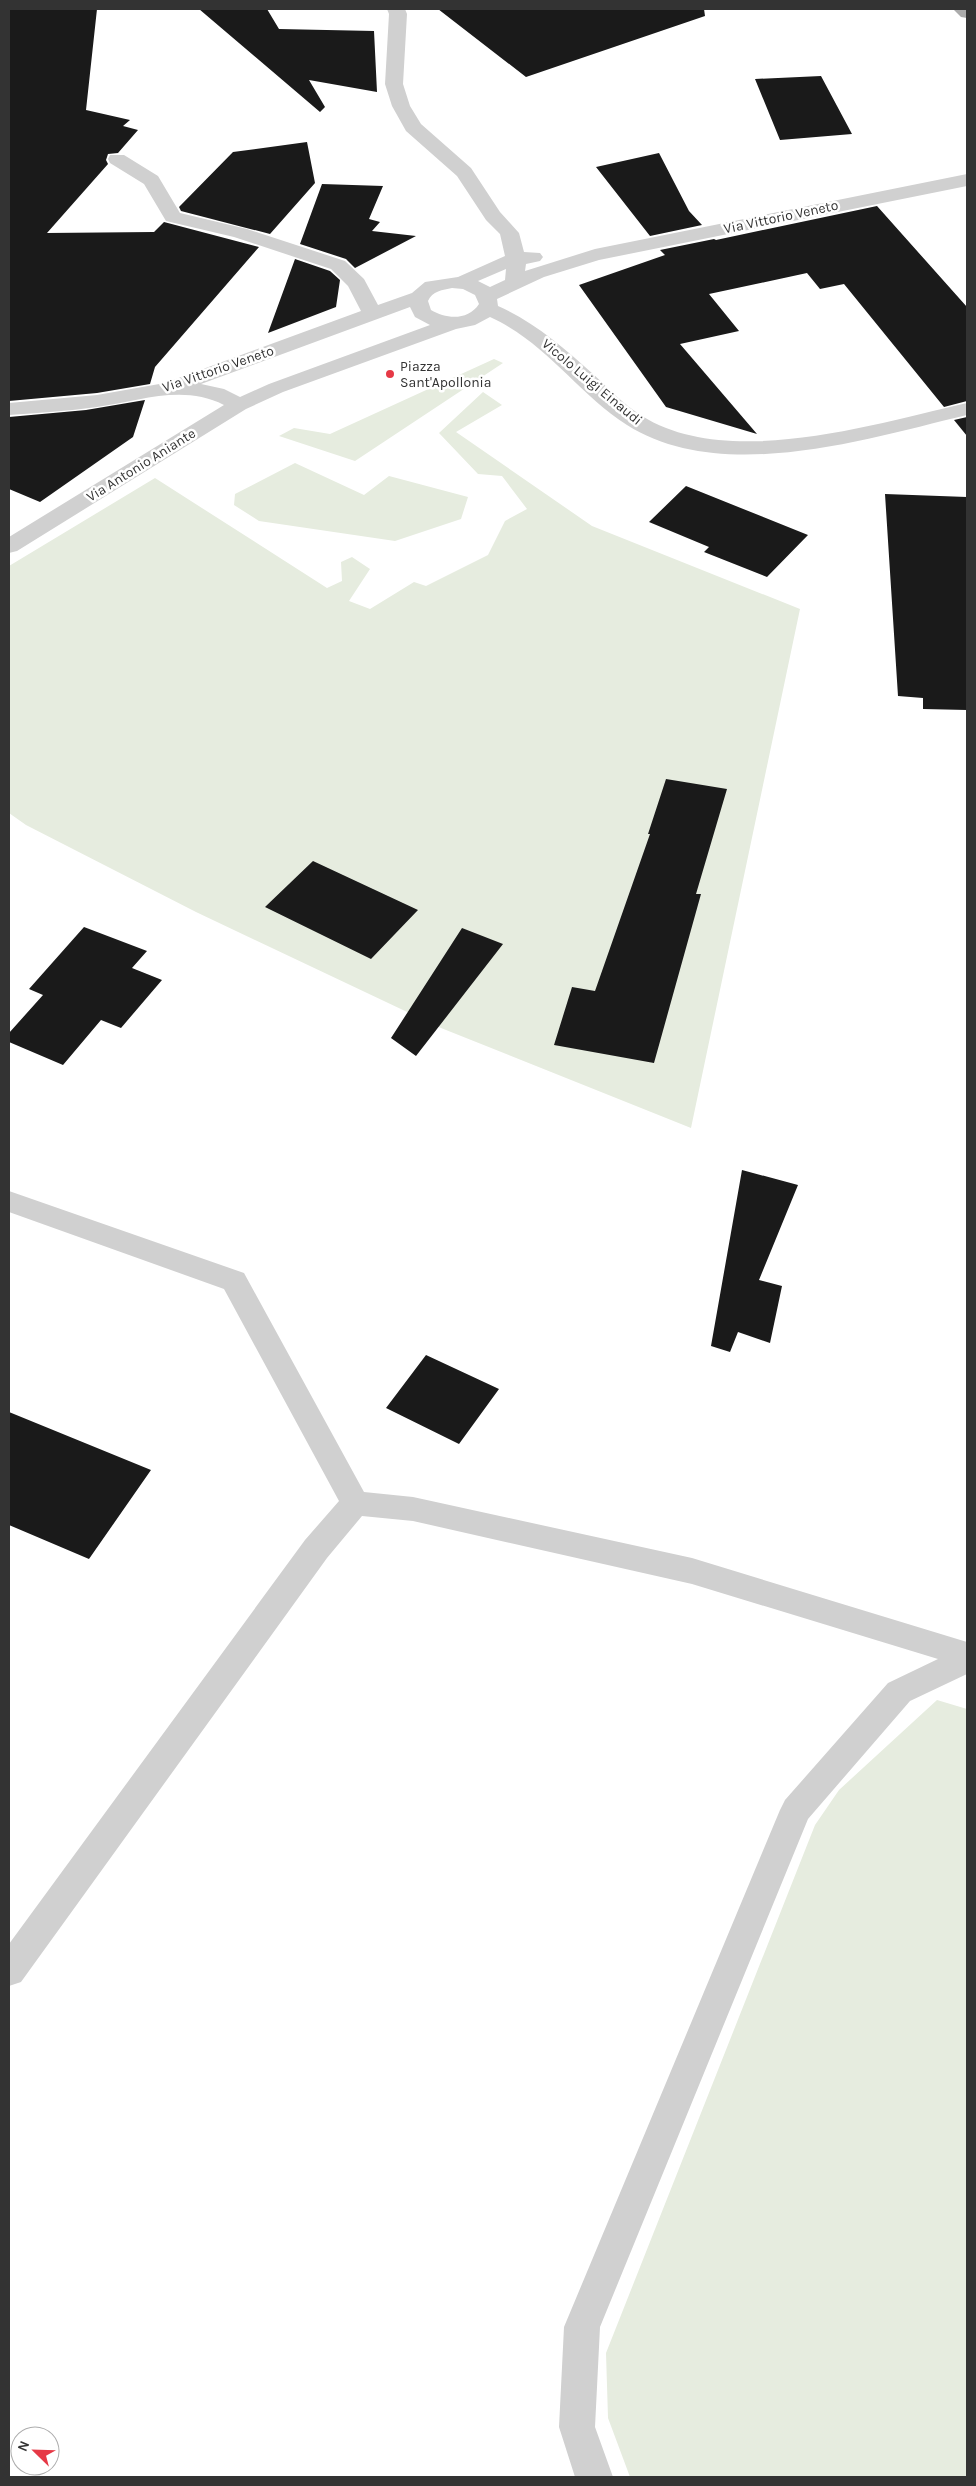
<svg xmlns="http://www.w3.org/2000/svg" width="976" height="2486" font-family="Karla,sans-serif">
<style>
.green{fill:#e6ecdf}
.building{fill:#1a1a1a}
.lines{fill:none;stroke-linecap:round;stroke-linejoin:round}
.minor{fill:#d0d0d0;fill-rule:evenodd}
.major{fill:#ababab;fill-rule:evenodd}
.poi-dot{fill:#e63946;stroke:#fff;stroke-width:2}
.labels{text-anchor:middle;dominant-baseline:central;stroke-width:5;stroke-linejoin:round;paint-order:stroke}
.far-street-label{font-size:14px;fill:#333;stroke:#fff}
.far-poi-label{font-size:14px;fill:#333;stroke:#fff;text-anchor:start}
</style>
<rect width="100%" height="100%" fill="#fff"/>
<path class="green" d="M 494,359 L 503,363 L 355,461 L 279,436 L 294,428 L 330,434 Z
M 483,392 L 502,405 L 456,432 L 592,526 L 800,609 L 691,1128 L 441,1028 L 196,912 L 26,825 L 9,813 L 9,566 L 155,478 L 327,588 L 342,581 L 341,562 L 352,557 L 370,569 L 349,601 L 370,609 L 414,582 L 426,586 L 488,555 L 505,521 L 527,509 L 502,476 L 478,474 L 439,433 Z
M 295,463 L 364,495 L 389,476 L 468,497 L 461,519 L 395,541 L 259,521 L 234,505 L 235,494 Z
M 937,1700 L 967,1709 L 967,2477 L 630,2477 L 608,2418 L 606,2353 L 815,1825 L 839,1790 Z"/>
<path class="building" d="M 9,9 L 97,9 L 86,110 L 130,120 L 123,126 L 138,130 L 118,153 L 108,154 L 106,160 L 108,164 L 47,233 L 154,232 L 164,222 L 259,247 L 155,367 L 150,384 L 97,393 L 9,401 Z
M 199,9 L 267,9 L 279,29 L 374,31 L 377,92 L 309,80 L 325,107 L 320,112 Z
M 438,9 L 704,9 L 705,16 L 526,77 Z
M 821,76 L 852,134 L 780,140 L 755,79 Z
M 307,142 L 315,183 L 270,234 L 181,211 L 179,207 L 233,152 Z
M 659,153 L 689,211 L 702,225 L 650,236 L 596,167 Z
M 322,184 L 383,186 L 369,219 L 380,222 L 372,231 L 416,236 L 355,268 L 346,259 L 300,244 Z
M 877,206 L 967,307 L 967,401 L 944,407 L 844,284 L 820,289 L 807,273 L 709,294 L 739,331 L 680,344 L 757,434 L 666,407 L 579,285 L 665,255 L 660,250 L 714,239 L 716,240 Z
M 295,259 L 330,271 L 340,280 L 336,307 L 268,333 Z
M 145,400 L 133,437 L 40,502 L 9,489 L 9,417 L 86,410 Z
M 967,417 L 967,436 L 954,420 Z
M 686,486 L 808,535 L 767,577 L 704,552 L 709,547 L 649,522 Z
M 885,494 L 967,497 L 967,710 L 923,709 L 923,698 L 898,696 Z
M 666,779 L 727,789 L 696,894 L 701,894 L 654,1063 L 554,1045 L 572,987 L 595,991 L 650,834 L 648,834 Z
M 313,861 L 418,910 L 371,959 L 265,907 Z
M 84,927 L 147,951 L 132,968 L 162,980 L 121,1028 L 101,1020 L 63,1065 L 9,1042 L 9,1033 L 43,995 L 29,989 Z
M 462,928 L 503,944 L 416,1056 L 391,1038 Z
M 742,1170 L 798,1185 L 759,1280 L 782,1286 L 770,1343 L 738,1332 L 730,1352 L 711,1346 Z
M 426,1355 L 499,1389 L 459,1444 L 386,1408 Z
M 9,1412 L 151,1470 L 89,1559 L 9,1525 Z"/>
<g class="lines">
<path class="minor" d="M 387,9 L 405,9 L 407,14 L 403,84 L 410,106 L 421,124 L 471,168 L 500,212 L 519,233 L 524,252 L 540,253 L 543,257 L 540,261 L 526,264 L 525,271 L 595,249 L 967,174 L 967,186 L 599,260 L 544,277 L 497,299 L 498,306 C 534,322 563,347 593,374 C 608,388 624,405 642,416 C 728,470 874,424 967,403 L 967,415 C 866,439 722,485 627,425 C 577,393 547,343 490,317 L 475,325 L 456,329 L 283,392 L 246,409 L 17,551 L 9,553 L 9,537 L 224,405 C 183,384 140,401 97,407 C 68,411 38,413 9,415 L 9,403 L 97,395 L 165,383 L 361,311 L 348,286 L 331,269 L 234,237 L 166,221 L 144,184 L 110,163 L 108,159 L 110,155 L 124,155 L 158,176 L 180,213 L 247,229 L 345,261 L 364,279 L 378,305 L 412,293 L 425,282 L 458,277 L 505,256 L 500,234 L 486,220 L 457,176 L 406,131 L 392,106 L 385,84 L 389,14 ZM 506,269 L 505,280 L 490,287 L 478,281 ZM 452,288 L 463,289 L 475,295 L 479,304 C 468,321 446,319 431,310 L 428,301 C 432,291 443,290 452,288 ZM 410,307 L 415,317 L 430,325 L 269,384 L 240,397 L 224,389 L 201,384 Z
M 9,1191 L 244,1273 L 364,1492 L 413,1497 L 692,1558 L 967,1642 L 967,1674 L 910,1701 L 808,1819 L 600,2327 L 595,2427 L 613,2477 L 575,2477 L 559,2427 L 564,2327 L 780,1810 L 785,1800 L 888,1683 L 938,1659 L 692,1584 L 413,1521 L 362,1516 L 327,1558 L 21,1982 L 9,1986 L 9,1944 L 305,1540 L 339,1501 L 224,1289 L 9,1212 Z"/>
<path class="major" d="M 953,9 L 967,9 L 967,18 L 961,17 Z"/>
</g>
<circle class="poi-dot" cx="390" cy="374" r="5"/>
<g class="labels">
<g class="far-street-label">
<text transform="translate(781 217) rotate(-12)">Via Vittorio Veneto</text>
<text transform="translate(218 369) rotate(-19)">Via Vittorio Veneto</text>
<text transform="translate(592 382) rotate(40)">Vicolo Luigi Einaudi</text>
<text transform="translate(141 465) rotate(-32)">Via Antonio Aniante</text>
</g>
<g class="far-poi-label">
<text x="400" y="366">Piazza<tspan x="400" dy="16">Sant'Apollonia</tspan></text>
</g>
</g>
<rect width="976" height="2486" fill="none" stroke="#333333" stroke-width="20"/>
<g transform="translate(35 2451) rotate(293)"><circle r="24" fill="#ffffff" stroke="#adadad"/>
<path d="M0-4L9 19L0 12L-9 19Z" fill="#e63946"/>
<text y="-8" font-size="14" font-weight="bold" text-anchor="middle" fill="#333333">N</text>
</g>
</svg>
